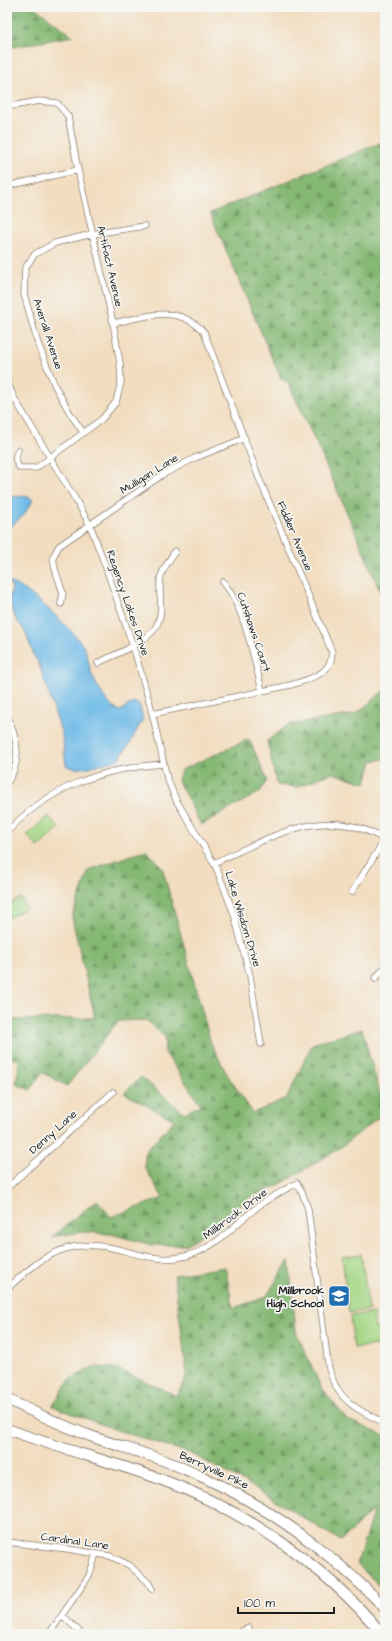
<svg xmlns="http://www.w3.org/2000/svg" width="392" height="1641" font-family="'Architects Daughter',sans-serif">
<style>
.grass{fill:#a6d786;stroke:#617a51}
.forest{fill:url(#forest-firs);stroke:#506a48}
.water{fill:#6dbae7;stroke:#446b82}
.lines{fill:none;stroke-linecap:round;stroke-linejoin:round}
.street-casing{stroke:#877c6e;stroke-width:7}
.highway-casing{stroke:#877c6e;stroke-width:12}
.street{stroke:#fff;stroke-width:5.5}
.highway{stroke:#fff;stroke-width:10}
.labels{text-anchor:middle;dominant-baseline:central;stroke-width:3.5;stroke-linejoin:round;paint-order:stroke}
.street-label{font-size:11px;fill:#1c1c1c;stroke:#f6f6f2}
.poi-label{font-size:11px;font-weight:bold;fill:#1c1c1c;stroke:#f6f6f2;text-anchor:end}
</style>
<defs>
<pattern id="forest-firs" width="22" height="20" patternUnits="userSpaceOnUse"><rect width="22" height="20" fill="#84b873"/><path d="M5 1l3.5 6h-7zM16 11l3.5 6h-7z" fill="#6b955e"/></pattern>
</defs>
<rect width="100%" height="100%" fill="#f6f6f2"/>
<filter id="ink" filterUnits="userSpaceOnUse"><feTurbulence type="fractalNoise" baseFrequency=".025" numOctaves="2"/><feDisplacementMap in="SourceGraphic" scale="8" xChannelSelector="R" yChannelSelector="G"/><feConvolveMatrix kernelMatrix="1 2 1 2 8 2 1 2 1" color-interpolation-filters="sRGB"/></filter>
<filter id="wash" filterUnits="userSpaceOnUse"><feTurbulence type="fractalNoise" baseFrequency=".012" numOctaves="4" result="noise"/><feDisplacementMap in="SourceGraphic" scale="16" xChannelSelector="R" yChannelSelector="G"/><feGaussianBlur stdDeviation="0.9" result="paint"/><feColorMatrix in="noise" values="0 0 0 0 0 0 0 0 0 0 0 0 0 0 0 0 0 1.4 0 .05"/><feComposite in="paint" operator="in"/></filter>
<g filter="url(#wash)">
<rect width="100%" height="100%" fill="#f2ddc0"/>
<path class="grass" d="M 48,816 L 59,828 L 38,847 L 27,835 Z
M 21,898 L 26,908 L 8,918 L 7,905 Z
M 361,1254 L 369,1310 L 349,1313 L 342,1257 Z
M 373,1313 L 375,1329 L 385,1328 L 385,1344 L 354,1348 L 350,1316 Z"/>
<path class="forest" d="M 7,7 L 34,7 L 73,36 L 7,48 Z
M 385,141 L 385,604 C 355,529 322,455 288,382 L 281,379 L 210,213 Z
M 385,690 L 385,759 L 372,761 L 366,783 L 332,773 L 297,787 L 277,785 L 267,741 L 288,725 L 356,714 Z
M 249,739 L 267,780 L 260,792 L 201,825 L 178,781 L 181,770 Z
M 146,850 L 162,867 L 211,1043 L 228,1076 L 253,1113 L 287,1098 L 312,1044 L 362,1029 L 385,1112 L 340,1148 L 277,1186 L 248,1198 L 212,1228 L 185,1245 L 152,1245 L 111,1234 L 83,1232 L 52,1237 L 97,1200 L 111,1217 L 163,1198 L 145,1168 L 145,1152 L 174,1120 L 124,1093 L 141,1077 L 184,1113 L 201,1105 L 164,1051 L 165,1037 L 146,1020 L 118,1021 L 67,1086 L 42,1072 L 30,1090 L 16,1084 L 20,1060 L 7,1057 L 7,1020 L 95,1018 L 72,917 L 89,870 Z
M 289,1260 L 296,1332 L 321,1387 L 346,1419 L 385,1436 L 385,1591 L 357,1564 L 374,1509 L 341,1541 L 250,1485 L 192,1454 L 117,1430 L 52,1406 L 69,1380 L 93,1367 L 116,1368 L 177,1396 L 187,1374 L 174,1275 L 225,1267 L 233,1308 L 266,1297 Z"/>
<path class="water" d="M 7,496 C 15,498 25,494 32,499 L 32,502 L 23,516 L 7,529 Z
M 9,582 C 28,587 72,629 83,646 C 89,656 88,662 91,672 C 94,682 109,709 120,711 L 134,702 L 140,706 L 143,719 L 129,745 L 118,760 C 106,762 74,774 66,765 L 62,735 L 39,664 L 34,656 L 25,631 L 15,618 L 9,600 L 12,589 Z"/>
</g>
<g filter="url(#ink)">
<g class="lines">
<g class="street-casing">
<path id="street" d="M 7,107 L 39,101 L 57,103 L 68,116 L 78,170 L 113,323 L 120,363 L 121,382 L 116,402 L 102,419 L 36,468 L 20,468 C 15,462 14,458 18,450
M 7,186 L 78,170
M 113,323 C 146,317 177,303 204,332 L 259,478 L 332,652 C 333,674 309,679 291,685 L 152,714
M 7,381 L 14,398 L 77,502 L 90,525 L 105,565 L 133,646 L 150,704 L 167,778 L 176,800 L 216,867 L 234,914 L 250,976 L 261,1044
M 83,432 L 71,415 L 55,386 L 38,344 L 24,294 L 25,268 L 35,254 L 55,243 L 92,234 L 145,226
M 223,582 C 243,604 255,661 262,691
M 61,604 L 63,593 L 55,569 L 53,557 L 59,546 L 162,475 L 195,458 L 245,438
M 98,663 C 115,654 148,643 157,625 C 165,609 157,592 161,576 C 164,567 170,559 175,551
M 7,715 C 17,738 23,761 7,783
M 7,832 C 49,787 102,768 164,764
M 214,863 C 270,838 325,802 385,840
M 352,892 L 385,839
M 375,979 L 385,967
M 7,1188 L 113,1092
M 7,1289 C 43,1255 69,1236 121,1250 C 143,1256 163,1262 186,1256 C 218,1248 235,1223 260,1205 C 272,1196 285,1190 297,1183 L 303,1195 L 308,1209 L 328,1364 C 334,1398 356,1410 385,1423
M 7,1542 L 68,1549 L 110,1556 L 129,1565 L 148,1582 L 152,1589
M 62,1615 L 82,1634
M 49,1634 L 89,1576 L 96,1554
M 235,1634 L 249,1628"/>
</g>
<g class="highway-casing">
<path id="highway" d="M 7,1399 C 35,1413 63,1426 93,1437 C 124,1448 157,1456 187,1470 C 263,1502 328,1549 385,1608
M 7,1429 C 57,1448 110,1461 160,1479 C 244,1510 325,1565 382,1634"/>
</g>
<use href="#street" class="street"/>
<use href="#highway" class="highway"/>
</g>
</g>
<defs>
<g id="school-square" transform="scale(1.15)"><rect x="-9" y="-9" width="18" height="18" rx="4" fill="#1f6fb2" stroke="#f6f6f2"/><path d="M0-5L7-2L0 1L-7-2ZM-4 1L0 2.5L4 1V4Q0 6-4 4Z" fill="#fff"/></g>
</defs>
<g fill-rule="evenodd">
<use href="#school-square" x="339" y="1296"/>
</g>
<g class="labels">
<g class="street-label">
<text transform="translate(110 266) rotate(77)">Artifact Avenue</text>
<text transform="translate(48 334) rotate(72)">Averall Avenue</text>
<text transform="translate(149 474) rotate(-32)">Mulligan Lane</text>
<text transform="translate(295 536) rotate(67)">Fiddler Avenue</text>
<text transform="translate(128 603) rotate(71)">Regency Lakes Drive</text>
<text transform="translate(254 632) rotate(71)">Cutshaws Court</text>
<text transform="translate(243 919) rotate(73)">Lake Wisdom Drive</text>
<text transform="translate(53 1132) rotate(-42)">Denny Lane</text>
<text transform="translate(235 1214) rotate(-37)">Millbrook Drive</text>
<text transform="translate(214 1470) rotate(25)">Berryville Pike</text>
<text transform="translate(75 1541) rotate(8)">Cardinal Lane</text>
</g>
<g class="poi-label">
<text x="324" y="1290">Millbrook<tspan x="324" dy="13">High School</tspan></text>
</g>
</g>
<rect width="392" height="1641" fill="none" stroke="#f6f6f2" stroke-width="24"/>
<path d="M238 1607v6h96v-6" fill="none" stroke="#1c1c1c" stroke-width="2"/>
<text x="244" y="1607" font-size="12" fill="#1c1c1c" stroke="#f6f6f2" stroke-width="3" paint-order="stroke">100 m</text>
</svg>
